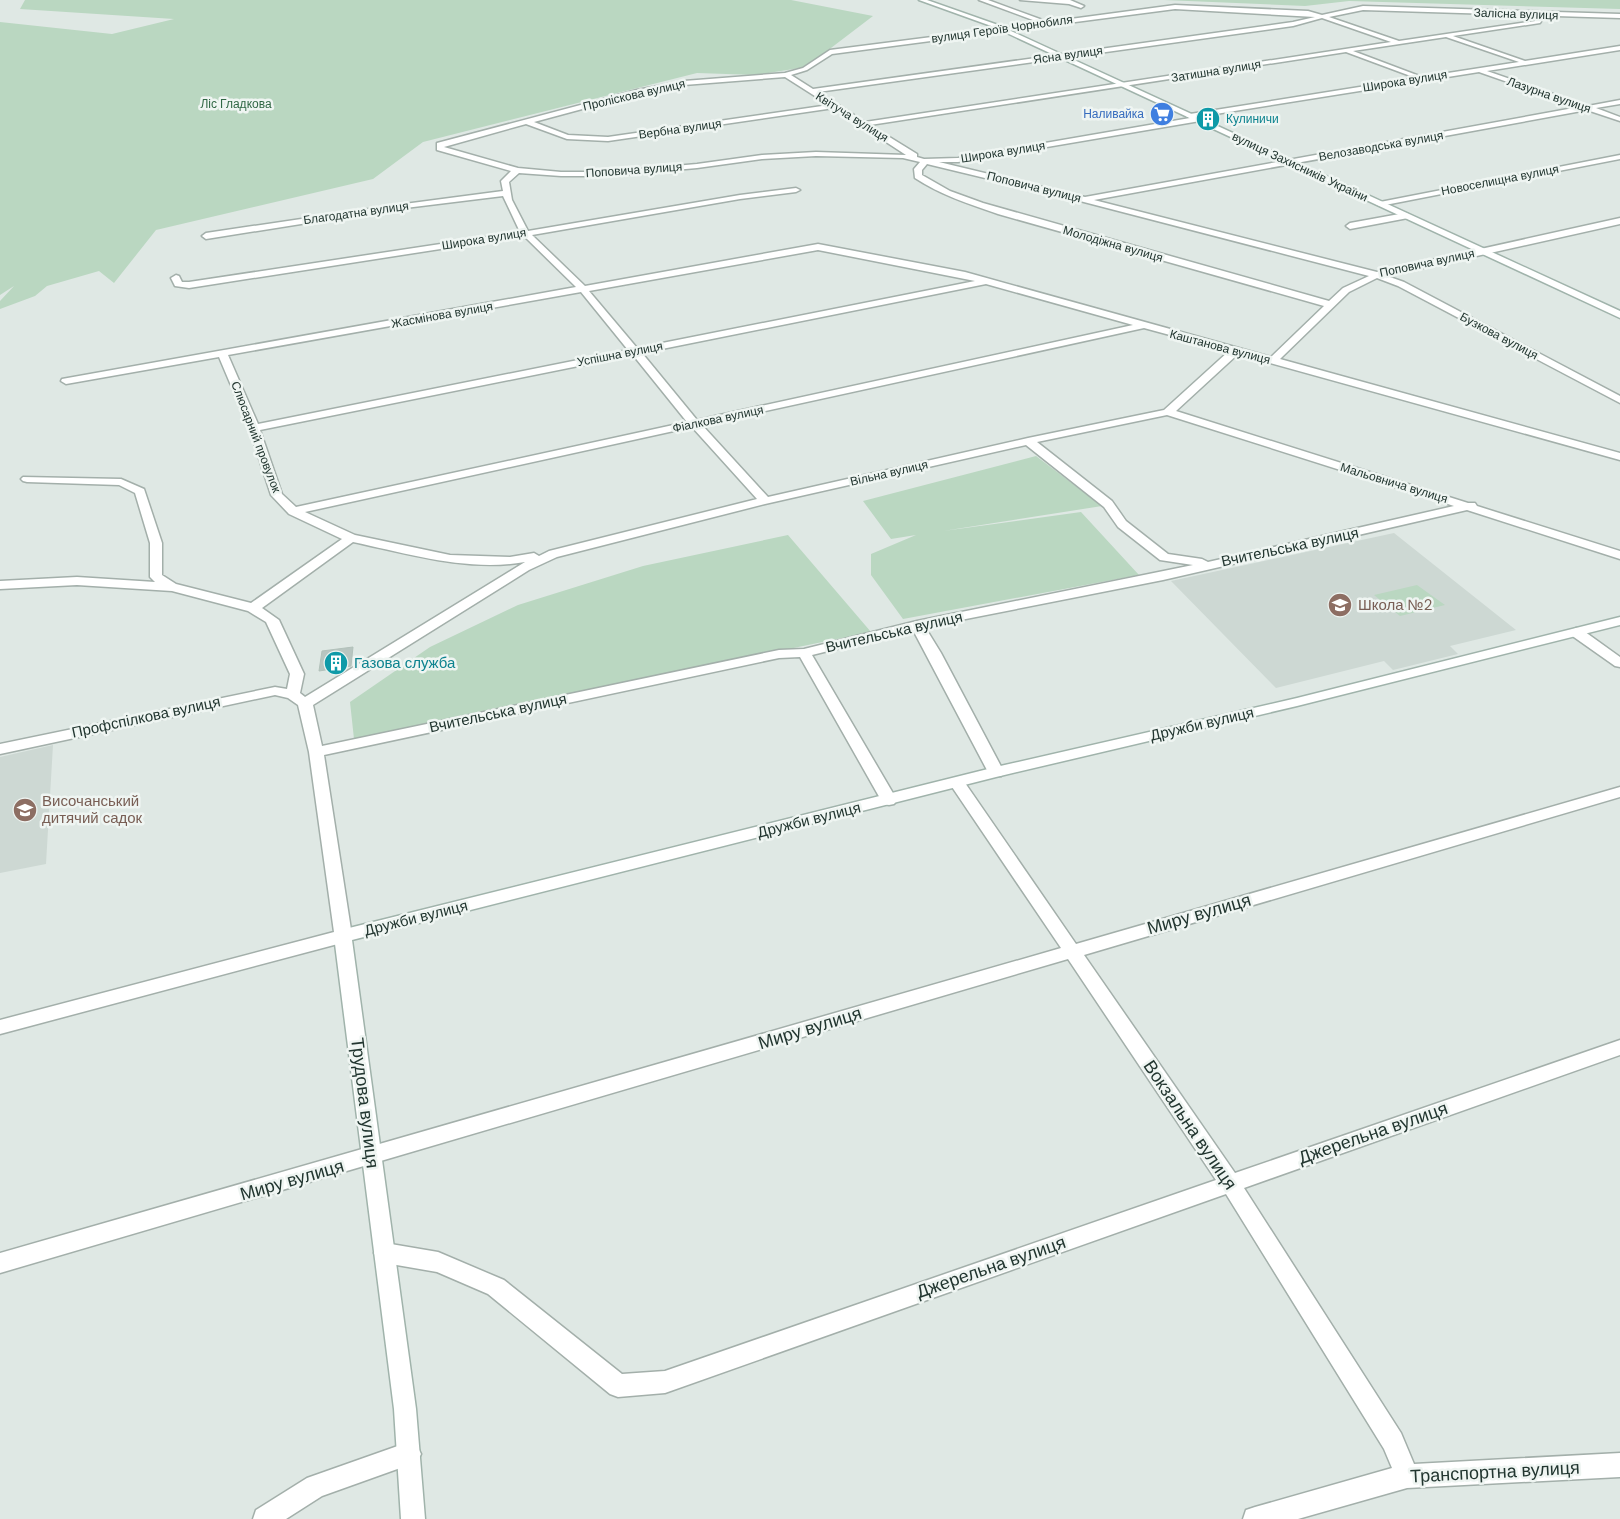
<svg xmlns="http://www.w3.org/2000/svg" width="1620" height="1519" font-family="'DM Sans',sans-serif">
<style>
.built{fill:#cdd8d3}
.green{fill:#bad7c1}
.building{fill:#b8c5c0;stroke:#b2c1ba}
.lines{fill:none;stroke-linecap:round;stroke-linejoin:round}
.street-casing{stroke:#a3afaa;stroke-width:3}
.secondary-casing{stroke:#a0b3ab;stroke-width:3}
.street{fill:#fff;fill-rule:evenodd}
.secondary{fill:#fff;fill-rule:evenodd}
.labels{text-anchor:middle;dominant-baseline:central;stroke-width:5;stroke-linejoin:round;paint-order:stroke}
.far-street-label{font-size:12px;fill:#223630;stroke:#eff5f2}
.far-park-label{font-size:12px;fill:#316845;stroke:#eff5f2}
.far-shop-label{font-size:12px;fill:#366cbe;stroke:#eff5f2;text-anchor:end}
.far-culture-label{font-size:12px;fill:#0d838f;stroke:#eff5f2;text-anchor:start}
.street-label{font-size:15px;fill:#223630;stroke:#eff5f2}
.education-label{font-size:15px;fill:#785e54;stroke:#eff5f2;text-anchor:start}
.culture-label{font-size:15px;fill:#0d838f;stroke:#eff5f2;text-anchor:start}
.near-street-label{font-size:18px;fill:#223630;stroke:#eff5f2}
</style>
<rect width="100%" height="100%" fill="#dfe8e4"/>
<path class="built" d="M 1394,533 L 1516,630 L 1450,646 L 1458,654 L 1393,670 L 1384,661 L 1276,688 L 1171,581 Z
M 53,745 L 46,864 L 0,873 L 0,757 Z"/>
<path class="green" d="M 25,0 L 791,0 L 873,16 L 806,67 L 756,75 L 697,73 L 423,142 L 373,179 L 156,230 L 114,283 L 99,271 L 47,286 L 35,296 L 0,309 L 0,301 L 14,286 L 0,295 L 0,22 L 112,34 L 174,19 L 20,9 Z
M 1164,0 L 1620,0 L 1620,9 L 1349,1 L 1305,6 Z
M 1036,456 L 1102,506 L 943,531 L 1081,512 L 1139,575 L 903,619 L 871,575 L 871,554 L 916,535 L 891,539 L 863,501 Z
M 788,535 L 871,632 L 354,739 L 350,702 L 430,647 L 518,605 L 643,566 Z
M 1417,585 L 1445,605 L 1400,616 L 1374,595 Z"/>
<path class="building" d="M 353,647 L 351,666 L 319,671 L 322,651 Z"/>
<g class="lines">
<g class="street-casing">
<path id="street" d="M 979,0 L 988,0 L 1048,22 L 1175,5 L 1308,11 L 1322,15 L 1363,6 L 1620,14 L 1620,18 L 1363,10 L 1329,17 L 1399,41 L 1542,20 L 1540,23 L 1453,36 L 1525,61 L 1620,46 L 1620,50 L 1487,71 L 1588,106 L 1620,100 L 1620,104 L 1596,108 L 1620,117 L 1620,121 L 1587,110 L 1094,200 L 1377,272 L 1620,218 L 1620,224 L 1387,276 L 1404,282 L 1620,396 L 1620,403 L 1398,286 L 1377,278 L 1349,292 L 1280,359 L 1620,453 L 1620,460 L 1238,354 L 1176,411 L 1468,503 L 1475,503 L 1477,506 L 1620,551 L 1620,559 L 1467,510 L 1163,580 L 925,627 L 941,653 L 1004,772 L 1001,776 L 991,776 L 988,772 L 913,630 L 812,655 L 897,800 L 894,804 L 889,805 L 884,804 L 881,800 L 800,657 L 779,658 L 324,755 L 352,936 L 349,941 L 0,1034 L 0,1020 L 334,932 L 309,752 L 298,705 L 288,698 L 275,695 L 0,754 L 0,744 L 275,687 L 287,689 L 290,674 L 266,622 L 248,611 L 172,591 L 77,585 L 0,589 L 0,581 L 77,577 L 155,582 L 150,577 L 150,543 L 135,493 L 119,485 L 27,482 L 23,481 L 21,479 L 23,477 L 121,479 L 144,489 L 162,543 L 162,575 L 176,584 L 251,603 L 342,539 L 289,514 L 271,495 L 249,428 L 219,357 L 66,384 L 61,381 L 62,379 L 576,287 L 524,236 L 189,288 L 175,286 L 171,278 L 176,275 L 179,276 L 182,282 L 189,282 L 520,232 L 503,196 L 389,210 L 206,239 L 202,236 L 206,233 L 389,206 L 503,191 L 501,181 L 511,171 L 437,150 L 437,143 L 637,90 L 684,81 L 785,73 L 803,68 L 830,50 L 1041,23 ZM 1175,9 L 1315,17 L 1293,22 L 813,89 L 791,75 L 807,70 L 832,54 ZM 1322,18 L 1391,42 L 865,122 L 818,92 L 1293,26 ZM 1446,37 L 1519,62 L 1422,77 L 1353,51 ZM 1346,52 L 1416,78 L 1190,114 L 1186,116 L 1190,118 L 958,158 L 924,159 L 917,157 L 917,154 L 870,125 ZM 1479,72 L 1579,107 L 1085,197 L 939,162 L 958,162 L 1200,121 L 1201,119 L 1197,117 ZM 785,77 L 829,105 L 608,137 L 568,135 L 534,122 L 638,94 L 684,85 ZM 834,108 L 906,155 L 816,152 L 762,155 L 697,164 L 607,172 L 561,172 L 518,168 L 444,147 L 526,124 L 567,139 L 608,141 ZM 816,156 L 903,158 L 920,162 L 914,169 L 915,178 C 941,195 969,204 998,214 L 1324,306 L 1271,357 L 965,272 L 818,244 L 585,286 L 532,235 L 740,199 L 796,192 L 800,190 L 796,188 L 740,195 L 528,231 L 512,200 L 509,182 L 519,173 L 561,176 L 607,176 L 697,168 L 762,159 ZM 927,164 L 1080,201 L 1369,276 L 1343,288 L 1329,301 L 983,203 L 950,191 L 922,175 L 922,170 ZM 818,250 L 975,281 L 637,348 L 589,291 ZM 986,284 L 1133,325 L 697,420 L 642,353 ZM 581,292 L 628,350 L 258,424 L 228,355 ZM 1144,328 L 1229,351 L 1164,410 L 1028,438 L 768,497 L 702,425 ZM 633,355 L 687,422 L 296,507 L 282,494 L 260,430 ZM 1167,415 L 1454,506 L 1208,562 L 1202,559 L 1168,554 L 1126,521 L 1112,501 L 1037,442 ZM 692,427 L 757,499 L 549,551 L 539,556 L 534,553 L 510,557 L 450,555 L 355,535 L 305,512 ZM 1026,445 L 1104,507 L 1118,527 L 1160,560 L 1193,565 L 917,621 L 804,649 L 779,650 L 322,746 L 313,705 L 529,570 L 557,557 L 765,504 ZM 353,542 C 409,554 468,572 525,562 L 305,697 L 300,693 L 304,674 L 279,620 L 262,608 Z
M 1020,0 L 1070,0 L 1084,6 L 1081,8 L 1069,4 Z
M 1620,155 L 1620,159 L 1380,206 L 1376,204 L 1380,202 Z
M 1405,213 L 1408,214 L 1408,218 L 1350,229 L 1346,226 L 1350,223 Z
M 1576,628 L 1581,629 L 1620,657 L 1620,667 L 1615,666 L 1571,635 L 1569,632 Z
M 958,779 L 963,780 L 1076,944 L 1620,787 L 1620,797 L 1084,955 L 1235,1173 L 1620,1040 L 1620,1055 L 1244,1188 L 1401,1433 L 1414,1464 L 1620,1453 L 1620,1477 L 1407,1488 L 1298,1519 L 1243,1519 L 1246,1510 L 1255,1507 L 1392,1468 L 1384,1449 L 1226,1194 L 665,1393 L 618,1397 L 610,1394 L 488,1294 L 437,1272 L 385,1263 L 378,1260 L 374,1253 L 378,1246 L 385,1243 L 438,1252 L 504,1280 L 622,1374 L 665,1371 L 1216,1180 L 1068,959 L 0,1273 L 0,1253 L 1061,948 L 950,784 L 953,780 Z
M 409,1442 L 417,1446 L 421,1454 L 417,1462 L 322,1496 L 286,1519 L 253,1519 L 256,1510 L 307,1478 Z"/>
</g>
<g class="secondary-casing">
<path id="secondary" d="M 919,0 L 927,0 L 998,25 L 1620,311 L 1620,318 L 994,27 Z
M 1620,617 L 1620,625 L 1297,706 L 996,777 L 352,940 L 416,1409 L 425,1519 L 401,1519 L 394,1409 L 334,936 L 337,931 L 996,767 L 1297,698 Z"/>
</g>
<use href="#street" class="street"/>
<use href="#secondary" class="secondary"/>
</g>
<defs>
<g id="supermarket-disc" transform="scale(1.25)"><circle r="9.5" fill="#3f7fe0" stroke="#eff5f2"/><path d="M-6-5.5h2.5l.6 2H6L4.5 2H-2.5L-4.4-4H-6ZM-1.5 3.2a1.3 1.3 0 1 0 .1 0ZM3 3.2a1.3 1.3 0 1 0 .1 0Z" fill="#fff"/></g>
<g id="building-disc" transform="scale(1.25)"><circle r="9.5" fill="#0f9aa8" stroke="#eff5f2"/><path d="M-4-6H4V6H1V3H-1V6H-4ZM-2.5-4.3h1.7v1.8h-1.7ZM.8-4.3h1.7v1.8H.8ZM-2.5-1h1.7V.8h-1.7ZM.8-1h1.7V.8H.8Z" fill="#fff"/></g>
<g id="school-disc" transform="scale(1.25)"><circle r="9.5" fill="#8d6e63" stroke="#eff5f2"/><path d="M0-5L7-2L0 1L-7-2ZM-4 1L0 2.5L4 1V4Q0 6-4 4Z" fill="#fff"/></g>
</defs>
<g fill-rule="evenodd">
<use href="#supermarket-disc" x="1162" y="114"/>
<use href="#building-disc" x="1208" y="119"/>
<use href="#school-disc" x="1340" y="605"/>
<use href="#building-disc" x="336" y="663"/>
<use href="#school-disc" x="25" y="810"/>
</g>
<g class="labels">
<g class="far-street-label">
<text transform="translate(1516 14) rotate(2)">Залісна вулиця</text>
<text transform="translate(1002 29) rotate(-8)">вулиця Героїв Чорнобиля</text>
<text transform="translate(1068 55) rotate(-8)">Ясна вулиця</text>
<text transform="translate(1216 71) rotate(-9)">Затишна вулиця</text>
<text transform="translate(1405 81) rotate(-9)">Широка вулиця</text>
<text transform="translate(634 95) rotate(-13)">Проліскова вулиця</text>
<text transform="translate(1549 95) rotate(19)">Лазурна вулиця</text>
<text transform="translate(852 117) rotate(32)">Квітуча вулиця</text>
<text transform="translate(680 129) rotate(-8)">Вербна вулиця</text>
<text transform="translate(1381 146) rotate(-10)">Велозаводська вулиця</text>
<text transform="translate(1003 152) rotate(-9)">Широка вулиця</text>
<text transform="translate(1300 167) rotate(25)">вулиця Захисників України</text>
<text transform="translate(634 170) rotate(-4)">Поповича вулиця</text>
<text transform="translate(1500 180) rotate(-11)">Новоселищна вулиця</text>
<text transform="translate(1034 187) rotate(14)">Поповича вулиця</text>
<text transform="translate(356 213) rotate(-8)">Благодатна вулиця</text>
<text transform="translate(484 239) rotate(-9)">Широка вулиця</text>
<text transform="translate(1113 244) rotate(16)">Молодіжна вулиця</text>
<text transform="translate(1427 263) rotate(-12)">Поповича вулиця</text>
<text transform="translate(442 315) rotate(-10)">Жасмінова вулиця</text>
<text transform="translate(1499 336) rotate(28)">Бузкова вулиця</text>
<text transform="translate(1220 347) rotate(15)">Каштанова вулиця</text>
<text transform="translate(620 354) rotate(-11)">Успішна вулиця</text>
<text transform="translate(718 419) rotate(-12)">Фіалкова вулиця</text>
<text transform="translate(256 437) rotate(69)">Слюсарний провулок</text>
<text transform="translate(889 473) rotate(-13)">Вільна вулиця</text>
<text transform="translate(1394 483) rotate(17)">Мальовнича вулиця</text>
</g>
<g class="far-park-label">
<text x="236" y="104">Ліс Гладкова</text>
</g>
<g class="far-shop-label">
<text x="1144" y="114">Наливайка</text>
</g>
<g class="far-culture-label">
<text x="1226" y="119">Кулиничи</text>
</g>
<g class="street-label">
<text transform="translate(1290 547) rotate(-12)">Вчительська вулиця</text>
<text transform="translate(894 632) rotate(-13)">Вчительська вулиця</text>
<text transform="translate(498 713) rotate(-12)">Вчительська вулиця</text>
<text transform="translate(146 717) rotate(-12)">Профспілкова вулиця</text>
<text transform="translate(1202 724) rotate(-13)">Дружби вулиця</text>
<text transform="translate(809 820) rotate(-14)">Дружби вулиця</text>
<text transform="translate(416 918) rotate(-14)">Дружби вулиця</text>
</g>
<g class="education-label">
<text x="1358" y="605">Школа №2</text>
<text x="42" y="801">Височанський<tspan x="42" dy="17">дитячий садок</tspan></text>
</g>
<g class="culture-label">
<text x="354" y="663">Газова служба</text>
</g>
<g class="near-street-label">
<text transform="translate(1199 914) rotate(-16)">Миру вулиця</text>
<text transform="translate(810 1028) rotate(-17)">Миру вулиця</text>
<text transform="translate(365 1103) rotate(83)">Трудова вулиця</text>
<text transform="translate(1190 1125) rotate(56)">Вокзальна вулиця</text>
<text transform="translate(1373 1133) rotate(-19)">Джерельна вулиця</text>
<text transform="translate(292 1180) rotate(-16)">Миру вулиця</text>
<text transform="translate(991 1267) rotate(-19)">Джерельна вулиця</text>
<text transform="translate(1495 1472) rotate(-3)">Транспортна вулиця</text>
</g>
</g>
</svg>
